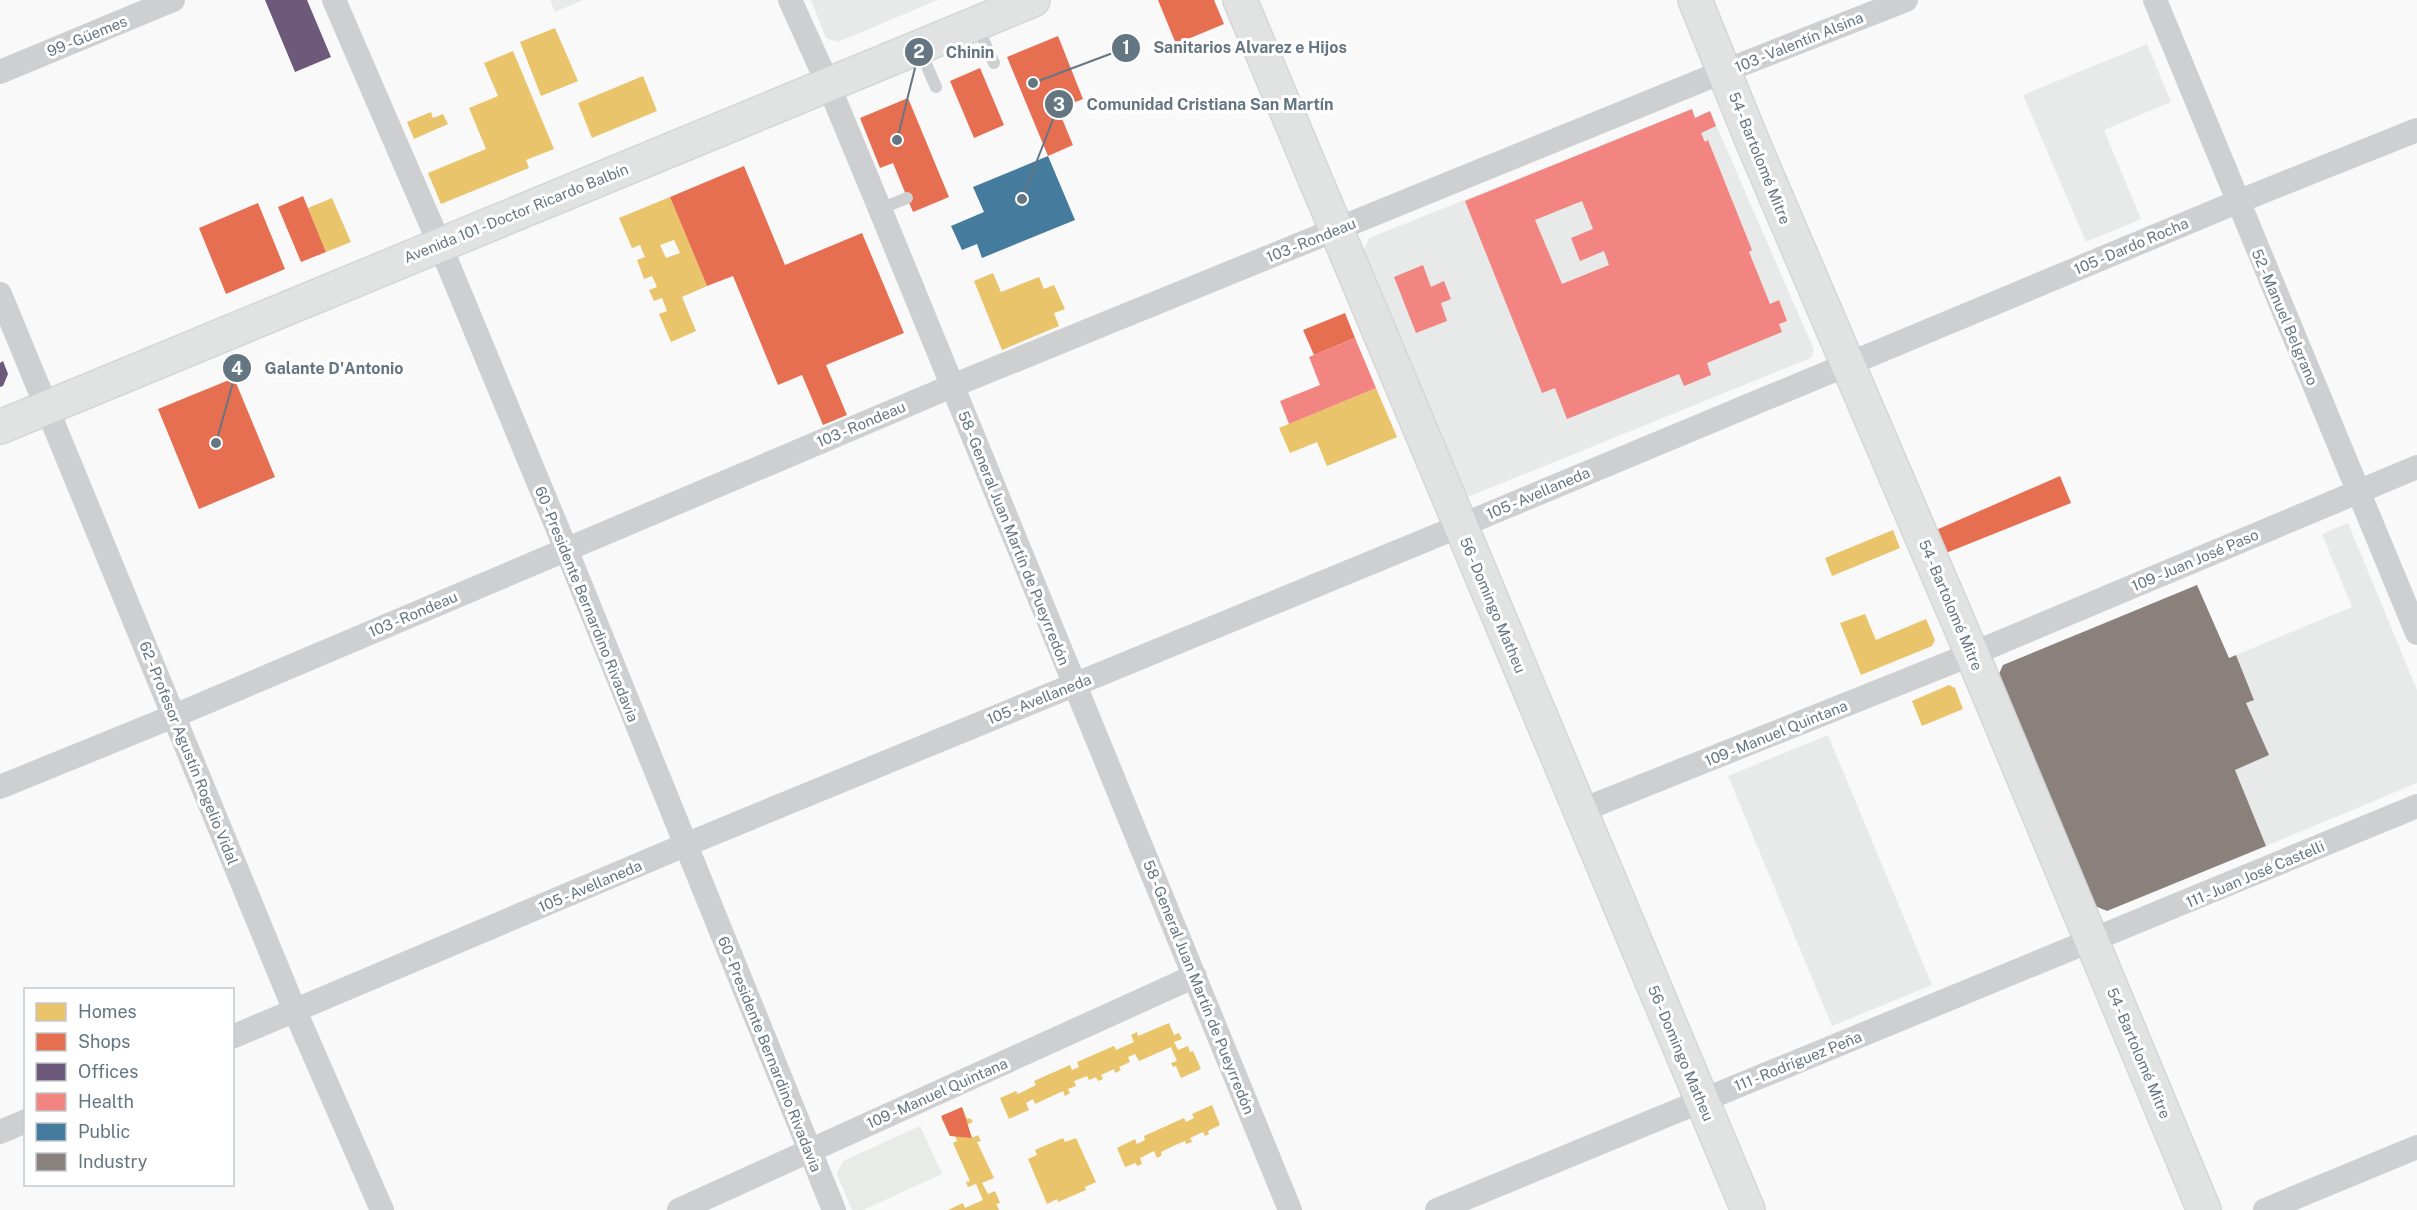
<svg xmlns="http://www.w3.org/2000/svg" width="2417" height="1210" font-family="'Public Sans',sans-serif">
<style>
.built{fill:#e8e9e9}
.green{fill:#e8ebe6}
.homes{fill:#e9c46a;fill-rule:evenodd}
.shops{fill:#e76f51}
.offices{fill:#6d597a}
.health{fill:#f28482;fill-rule:evenodd}
.public{fill:#457b9d}
.industry{fill:#8a817c}
.lines{fill:none;stroke-linecap:round;stroke-linejoin:round}
.secondary-casing{stroke:#d5d6d7;stroke-width:36}
.primary-casing{stroke:#d5d6d7;stroke-width:36}
.lane{stroke:#cecfd0;stroke-width:12}
.street{stroke:#cecfd0;stroke-width:24}
.secondary{stroke:#e1e2e2;stroke-width:33}
.primary{stroke:#e1e2e2;stroke-width:33}
.labels{text-anchor:middle;dominant-baseline:central;stroke-width:6;stroke-linejoin:round;paint-order:stroke}
.street-label{font-size:15px;fill:#657683;stroke:#fff}
.leader{fill:none;stroke:#657683;stroke-width:2}
.callout-dot{fill:#657683;stroke:#fff;stroke-width:2}
.mark-label{font-size:18px;text-anchor:middle;font-weight:bold;fill:#fff}
.callout-label{font-size:16px;text-anchor:middle;font-weight:bold;fill:#657683;stroke:#fff;stroke-width:6;stroke-linejoin:round;paint-order:stroke}
</style>
<rect width="100%" height="100%" fill="#f9f9f9"/>
<path class="built" d="M 550,0 L 583,0 L 555,12 Z
M 811,0 L 938,0 L 838,42 L 826,38 Z
M 2147,44 L 2171,102 L 2104,130 L 2141,219 L 2086,242 L 2023,95 Z
M 1692,109 L 1695,118 L 1710,111 L 1814,350 L 1811,358 L 1470,496 L 1459,493 L 1364,250 L 1369,238 Z
M 2348,523 L 2417,690 L 2417,783 L 2266,846 L 2235,770 L 2246,703 L 2254,699 L 2236,655 L 2352,607 L 2322,534 Z
M 1828,735 L 1932,985 L 1832,1026 L 1728,776 Z"/>
<path class="green" d="M 920,1126 L 942,1174 L 863,1210 L 852,1210 L 837,1174 L 843,1161 Z"/>
<path class="homes" d="M 555,28 L 578,81 L 541,96 L 520,42 Z
M 513,51 L 554,149 L 526,160 L 529,168 L 441,204 L 428,173 L 486,149 L 469,108 L 498,96 L 484,63 Z
M 643,76 L 657,111 L 592,138 L 578,103 Z
M 431,112 L 433,118 L 443,114 L 448,124 L 414,139 L 407,122 Z
M 670,197 L 707,286 L 682,297 L 696,331 L 671,342 L 659,314 L 667,311 L 662,298 L 654,301 L 649,290 L 657,287 L 652,276 L 644,279 L 637,260 L 645,257 L 640,245 L 632,248 L 619,218 ZM 674,240 L 680,253 L 666,258 L 660,245 Z
M 332,198 L 351,242 L 326,252 L 308,208 Z
M 993,273 L 1001,292 L 1039,277 L 1044,289 L 1054,285 L 1065,309 L 1054,313 L 1059,326 L 1002,350 L 974,281 Z
M 1376,388 L 1397,437 L 1327,466 L 1317,442 L 1290,453 L 1279,428 Z
M 1893,530 L 1900,548 L 1832,576 L 1825,558 Z
M 1865,614 L 1876,640 L 1926,619 L 1935,640 L 1932,646 L 1861,675 L 1840,623 Z
M 1949,685 L 1955,688 L 1963,709 L 1922,726 L 1912,701 Z
M 1169,1023 L 1174,1035 L 1179,1033 L 1182,1039 L 1174,1042 L 1178,1050 L 1188,1046 L 1190,1052 L 1193,1051 L 1201,1069 L 1181,1078 L 1176,1066 L 1173,1067 L 1171,1063 L 1177,1061 L 1171,1047 L 1139,1061 L 1135,1054 L 1128,1057 L 1130,1062 L 1119,1067 L 1121,1070 L 1115,1073 L 1114,1069 L 1101,1075 L 1103,1079 L 1098,1081 L 1096,1077 L 1089,1080 L 1087,1076 L 1074,1081 L 1076,1086 L 1068,1089 L 1070,1093 L 1065,1096 L 1063,1091 L 1035,1104 L 1033,1099 L 1026,1103 L 1029,1110 L 1009,1119 L 1000,1098 L 1016,1091 L 1018,1094 L 1036,1085 L 1034,1081 L 1070,1065 L 1072,1070 L 1079,1067 L 1077,1062 L 1114,1046 L 1116,1050 L 1134,1042 L 1131,1035 L 1137,1032 L 1138,1036 Z
M 1212,1105 L 1220,1125 L 1208,1131 L 1209,1134 L 1205,1136 L 1203,1132 L 1190,1138 L 1192,1142 L 1186,1144 L 1185,1141 L 1173,1146 L 1161,1152 L 1162,1155 L 1157,1158 L 1154,1151 L 1140,1158 L 1142,1164 L 1137,1166 L 1136,1163 L 1125,1167 L 1117,1148 L 1135,1139 L 1137,1144 L 1145,1140 L 1144,1136 L 1184,1118 L 1186,1122 L 1194,1118 L 1192,1114 Z
M 963,1109 L 967,1119 L 970,1118 L 973,1122 L 966,1125 L 972,1138 L 978,1135 L 981,1141 L 977,1142 L 994,1178 L 982,1183 L 988,1194 L 995,1191 L 1000,1203 L 996,1204 L 999,1210 L 948,1210 L 963,1203 L 965,1208 L 983,1200 L 976,1184 L 968,1187 L 966,1182 L 970,1181 L 953,1143 L 957,1141 L 954,1133 L 950,1136 L 942,1119 Z
M 1063,1138 L 1065,1142 L 1076,1138 L 1096,1182 L 1085,1187 L 1086,1190 L 1058,1202 L 1057,1199 L 1047,1204 L 1028,1159 L 1037,1155 L 1035,1150 Z"/>
<path class="shops" d="M 1158,0 L 1214,0 L 1224,24 L 1176,44 Z
M 1058,36 L 1083,99 L 1058,109 L 1073,145 L 1048,156 L 1007,57 Z
M 980,68 L 1004,125 L 974,138 L 950,81 Z
M 908,98 L 949,197 L 913,212 L 893,163 L 880,168 L 860,118 Z
M 744,166 L 785,265 L 862,233 L 904,333 L 826,365 L 847,415 L 823,425 L 802,375 L 778,385 L 733,276 L 707,286 L 670,197 Z
M 303,196 L 326,252 L 301,262 L 278,207 Z
M 258,203 L 285,269 L 226,294 L 199,228 Z
M 1345,313 L 1355,338 L 1314,355 L 1303,330 Z
M 234,378 L 275,477 L 199,509 L 158,409 Z
M 2060,476 L 2071,503 L 1946,553 L 1936,530 Z
M 962,1107 L 972,1138 L 950,1136 L 941,1116 Z"/>
<path class="offices" d="M 265,0 L 307,0 L 331,57 L 295,72 Z
M 3,361 L 8,374 L 3,386 L 0,387 L 0,363 Z"/>
<path class="health" d="M 1692,109 L 1695,118 L 1710,111 L 1716,126 L 1701,133 L 1705,142 L 1708,140 L 1752,250 L 1749,252 L 1770,304 L 1779,300 L 1787,321 L 1779,324 L 1782,332 L 1707,363 L 1711,375 L 1684,386 L 1679,374 L 1567,419 L 1555,388 L 1542,393 L 1465,201 ZM 1582,201 L 1593,229 L 1571,238 L 1580,261 L 1604,251 L 1609,265 L 1562,284 L 1535,220 Z
M 1423,265 L 1431,287 L 1444,281 L 1451,299 L 1441,303 L 1447,321 L 1416,333 L 1394,277 Z
M 1355,338 L 1376,388 L 1289,424 L 1280,401 L 1320,385 L 1309,357 Z"/>
<path class="public" d="M 1048,156 L 1075,220 L 982,258 L 977,244 L 962,250 L 951,226 L 984,212 L 973,187 Z"/>
<path class="industry" d="M 2197,585 L 2229,658 L 2236,655 L 2254,700 L 2246,703 L 2269,755 L 2235,770 L 2266,846 L 2107,911 L 2095,906 L 1998,676 L 2003,665 Z"/>
<g class="lines">
<g class="secondary-casing">
<path id="secondary" d="M 1240,0 L 1748,1210
M 1695,0 L 1753,143 L 1972,654 L 2204,1210"/>
</g>
<g class="primary-casing">
<path id="primary" d="M 0,427 L 1033,0"/>
</g>
<path class="lane" d="M 977,26 L 994,63
M 919,48 L 936,87
M 880,209 L 907,198"/>
<path class="street" d="M 334,0 L 440,245 L 566,549 L 834,1210
M 790,0 L 828,84 L 880,209 L 1290,1210
M 2155,0 L 2417,633
M 0,72 L 173,0
M 0,294 L 295,1011 L 382,1210
M 0,787 L 174,716 L 952,386 L 1725,71 L 1906,0
M 1580,811 L 1972,654 L 2417,467
M 232,1037 L 685,845 L 1460,526 L 2237,202 L 2417,130
M 0,1132 L 26,1121
M 679,1210 L 1195,976
M 1437,1210 L 2417,806
M 2265,1210 L 2417,1147"/>
<use href="#secondary" class="secondary"/>
<use href="#primary" class="primary"/>
</g>
<g class="labels">
<g class="street-label">
<text transform="translate(87 36) rotate(-22)">99 - Güemes</text>
<text transform="translate(1799 42) rotate(-22)">103 - Valentín Alsina</text>
<text transform="translate(1760 158) rotate(68)">54 - Bartolomé Mitre</text>
<text transform="translate(516 213) rotate(-22)">Avenida 101 - Doctor Ricardo Balbín</text>
<text transform="translate(1311 240) rotate(-22)">103 - Rondeau</text>
<text transform="translate(2131 246) rotate(-23)">105 - Dardo Rocha</text>
<text transform="translate(2285 317) rotate(67)">52 - Manuel Belgrano</text>
<text transform="translate(861 424) rotate(-23)">103 - Rondeau</text>
<text transform="translate(1538 493) rotate(-23)">105 - Avellaneda</text>
<text transform="translate(1014 538) rotate(68)">58 - General Juan Martín de Pueyrredón</text>
<text transform="translate(2195 560) rotate(-23)">109 - Juan José Paso</text>
<text transform="translate(587 604) rotate(68)">60 - Presidente Bernardino Rivadavia</text>
<text transform="translate(1493 605) rotate(67)">56 - Domingo Matheu</text>
<text transform="translate(1951 605) rotate(67)">54 - Bartolomé Mitre</text>
<text transform="translate(413 614) rotate(-23)">103 - Rondeau</text>
<text transform="translate(1039 699) rotate(-22)">105 - Avellaneda</text>
<text transform="translate(1776 733) rotate(-22)">109 - Manuel Quintana</text>
<text transform="translate(189 753) rotate(68)">62 - Profesor Agustín Rogelio Vidal</text>
<text transform="translate(2255 874) rotate(-23)">111 - Juan José Castelli</text>
<text transform="translate(590 886) rotate(-23)">105 - Avellaneda</text>
<text transform="translate(1199 987) rotate(68)">58 - General Juan Martín de Pueyrredón</text>
<text transform="translate(1681 1053) rotate(67)">56 - Domingo Matheu</text>
<text transform="translate(2139 1053) rotate(67)">54 - Bartolomé Mitre</text>
<text transform="translate(770 1054) rotate(68)">60 - Presidente Bernardino Rivadavia</text>
<text transform="translate(1798 1061) rotate(-22)">111 - Rodríguez Peña</text>
<text transform="translate(937 1093) rotate(-24)">109 - Manuel Quintana</text>
</g>
</g>
<path class="leader" d="M1033 83L1126 48M897 140L919 52M1022 199L1059 104M216 443L237 368"/>
<g class="callout-dot">
<circle cx="1033" cy="83" r="6"/>
<circle cx="897" cy="140" r="6"/>
<circle cx="1022" cy="199" r="6"/>
<circle cx="216" cy="443" r="6"/>
<circle cx="1126" cy="48" r="15"/>
<circle cx="919" cy="52" r="15"/>
<circle cx="1059" cy="104" r="15"/>
<circle cx="237" cy="368" r="15"/>
</g>
<g class="mark-label">
<text x="1126" y="54">1</text>
<text x="919" y="58">2</text>
<text x="1059" y="111">3</text>
<text x="237" y="375">4</text>
</g>
<g class="callout-label">
<text x="1250" y="53">Sanitarios Alvarez e Hijos</text>
<text x="970" y="58">Chinin</text>
<text x="1210" y="110">Comunidad Cristiana San Martín</text>
<text x="334" y="374">Galante D'Antonio</text>
</g>
<rect x="24" y="988" width="210" height="198" fill="#ffffff" stroke="#c1c8cd" stroke-width="1.5"/>
<rect x="36" y="1003" width="30" height="18" fill="#e9c46a" stroke="#c1c8cd" stroke-width="1.5"/>
<text x="78" y="1018" font-size="18" fill="#657683">Homes</text>
<rect x="36" y="1033" width="30" height="18" fill="#e76f51" stroke="#c1c8cd" stroke-width="1.5"/>
<text x="78" y="1048" font-size="18" fill="#657683">Shops</text>
<rect x="36" y="1063" width="30" height="18" fill="#6d597a" stroke="#c1c8cd" stroke-width="1.5"/>
<text x="78" y="1078" font-size="18" fill="#657683">Offices</text>
<rect x="36" y="1093" width="30" height="18" fill="#f28482" stroke="#c1c8cd" stroke-width="1.5"/>
<text x="78" y="1108" font-size="18" fill="#657683">Health</text>
<rect x="36" y="1123" width="30" height="18" fill="#457b9d" stroke="#c1c8cd" stroke-width="1.5"/>
<text x="78" y="1138" font-size="18" fill="#657683">Public</text>
<rect x="36" y="1153" width="30" height="18" fill="#8a817c" stroke="#c1c8cd" stroke-width="1.5"/>
<text x="78" y="1168" font-size="18" fill="#657683">Industry</text>
</svg>
